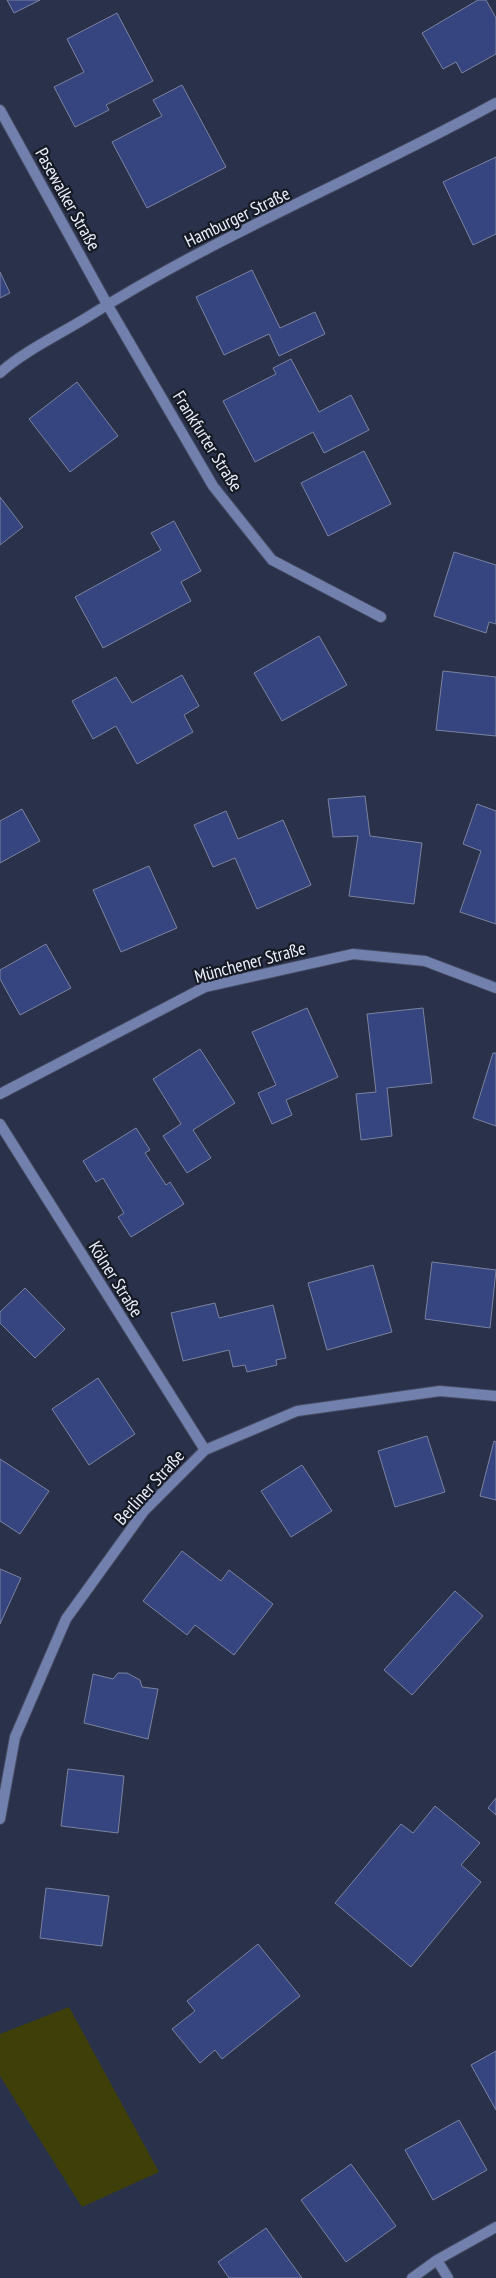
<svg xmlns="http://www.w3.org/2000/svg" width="496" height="2278" font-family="'PT Sans Narrow',sans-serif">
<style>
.green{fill:#3f4009}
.building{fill:#36447f;stroke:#7a83a0}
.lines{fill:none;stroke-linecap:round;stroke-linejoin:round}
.minor-casing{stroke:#454c63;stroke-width:12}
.minor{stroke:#7280ae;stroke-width:10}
.labels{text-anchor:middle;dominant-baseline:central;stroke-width:4.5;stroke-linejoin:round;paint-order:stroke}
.street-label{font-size:18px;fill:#ebeffc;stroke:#161a25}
</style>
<rect width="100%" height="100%" fill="#2a314a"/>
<path class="green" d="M 69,2007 L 159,2172 L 82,2207 L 0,2076 L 0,2034 Z"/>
<path class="building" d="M 7,0 L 40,0 L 14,13 Z
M 478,0 L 486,0 L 496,18 L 496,54 L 462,73 L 456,62 L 443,69 L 422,33 Z
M 117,13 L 153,81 L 106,105 L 109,110 L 75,127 L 54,87 L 84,72 L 67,39 Z
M 182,85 L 226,167 L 147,208 L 112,142 L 162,116 L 153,100 Z
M 496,157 L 496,234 L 473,245 L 443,182 Z
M 252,270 L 280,328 L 315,312 L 325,334 L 279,356 L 269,334 L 224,355 L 196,297 Z
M 0,272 L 10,293 L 0,298 Z
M 291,359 L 319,412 L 351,395 L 369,430 L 324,453 L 313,432 L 255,462 L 223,401 L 276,374 L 273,368 Z
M 77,382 L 118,436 L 70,472 L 29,419 Z
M 364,451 L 391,504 L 328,536 L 301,483 Z
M 0,497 L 23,527 L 0,545 Z
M 174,521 L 201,571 L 181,582 L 191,601 L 103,648 L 75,597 L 161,550 L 151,533 Z
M 454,552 L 496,565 L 496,624 L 489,622 L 486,633 L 434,616 Z
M 319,636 L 347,685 L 282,721 L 254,673 Z
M 443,671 L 496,677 L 496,736 L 436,730 Z
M 182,675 L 199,706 L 184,715 L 193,732 L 137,764 L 116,726 L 93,739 L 72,701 L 116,677 L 132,703 Z
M 365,796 L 370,836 L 422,843 L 414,904 L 349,896 L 358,836 L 333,837 L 328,799 Z
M 477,804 L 496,811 L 496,924 L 460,912 L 481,851 L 463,844 Z
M 22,809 L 40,841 L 0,863 L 0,821 Z
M 226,811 L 238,839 L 283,820 L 311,885 L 257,909 L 235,858 L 213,867 L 194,825 Z
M 149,866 L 177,928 L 121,952 L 93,890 Z
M 46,944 L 71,988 L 20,1015 L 0,979 L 0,970 Z
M 307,1008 L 338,1077 L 286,1100 L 292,1115 L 272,1124 L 258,1093 L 276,1085 L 252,1032 Z
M 423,1008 L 432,1083 L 387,1088 L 392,1136 L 361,1140 L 356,1094 L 376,1092 L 367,1014 Z
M 200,1049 L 235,1103 L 193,1130 L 211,1158 L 187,1173 L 163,1136 L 181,1124 L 153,1079 Z
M 493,1053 L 496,1053 L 496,1126 L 473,1118 Z
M 136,1128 L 150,1150 L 145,1153 L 166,1185 L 170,1182 L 184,1204 L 131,1237 L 118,1217 L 124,1213 L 103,1178 L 96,1182 L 83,1161 Z
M 432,1262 L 496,1270 L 490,1328 L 425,1319 Z
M 373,1265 L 392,1332 L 327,1350 L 308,1283 Z
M 25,1288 L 65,1329 L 35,1358 L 0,1323 L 0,1312 Z
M 215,1303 L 219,1318 L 273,1305 L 286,1358 L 276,1360 L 277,1365 L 247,1372 L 245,1365 L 233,1367 L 229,1350 L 183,1361 L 171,1313 Z
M 98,1378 L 135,1434 L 89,1465 L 52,1409 Z
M 427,1436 L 445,1492 L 395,1507 L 378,1451 Z
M 494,1441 L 496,1442 L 496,1500 L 480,1496 Z
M 0,1459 L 49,1491 L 20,1534 L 0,1521 Z
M 302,1465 L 332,1511 L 291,1537 L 261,1491 Z
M 182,1551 L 221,1581 L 229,1570 L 273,1604 L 234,1655 L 195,1625 L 187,1635 L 143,1601 Z
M 0,1569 L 21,1578 L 0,1624 Z
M 455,1591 L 483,1616 L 412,1695 L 384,1670 Z
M 118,1673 L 127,1673 L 140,1680 L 142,1687 L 158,1689 L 148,1739 L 84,1723 L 93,1674 L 113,1679 Z
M 68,1769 L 124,1776 L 118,1833 L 61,1826 Z
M 496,1798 L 496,1815 L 488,1808 Z
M 435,1806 L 480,1843 L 461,1865 L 481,1882 L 411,1967 L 335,1903 L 401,1824 L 413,1833 Z
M 46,1888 L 109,1896 L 102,1946 L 40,1938 Z
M 258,1944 L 300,1996 L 222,2059 L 215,2050 L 200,2063 L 172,2029 L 195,2011 L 187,2001 Z
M 496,2051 L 496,2110 L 471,2065 Z
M 459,2120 L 487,2170 L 433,2200 L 405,2150 Z
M 351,2164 L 396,2226 L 346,2262 L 301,2200 Z
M 266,2228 L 302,2278 L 229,2278 L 218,2262 Z"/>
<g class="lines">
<g class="minor-casing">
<path id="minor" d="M 0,110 L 107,304 L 213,486 L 272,560 L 381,617
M 0,373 C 21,353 60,334 86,318 C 217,235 361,177 496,103
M 0,1094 L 205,987 L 353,954 L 425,961 L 496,988
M 0,1124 L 205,1450
M 0,1819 L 15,1737 L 66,1619 L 144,1511 L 205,1450 L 297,1411 L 440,1391 L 496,1396
M 437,2260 L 448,2278
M 412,2278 L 437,2260 L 496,2227"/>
</g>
<use href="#minor" class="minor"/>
</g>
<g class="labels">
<g class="street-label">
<text transform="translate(68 199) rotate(61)">Pasewalker Straße</text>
<text transform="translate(237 217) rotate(-26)">Hamburger Straße</text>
<text transform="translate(208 441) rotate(58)">Frankfurter Straße</text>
<text transform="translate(250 962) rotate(-15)">Münchener Straße</text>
<text transform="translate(116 1279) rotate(58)">Kölner Straße</text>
<text transform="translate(149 1487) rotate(-48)">Berliner Straße</text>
</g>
</g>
</svg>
